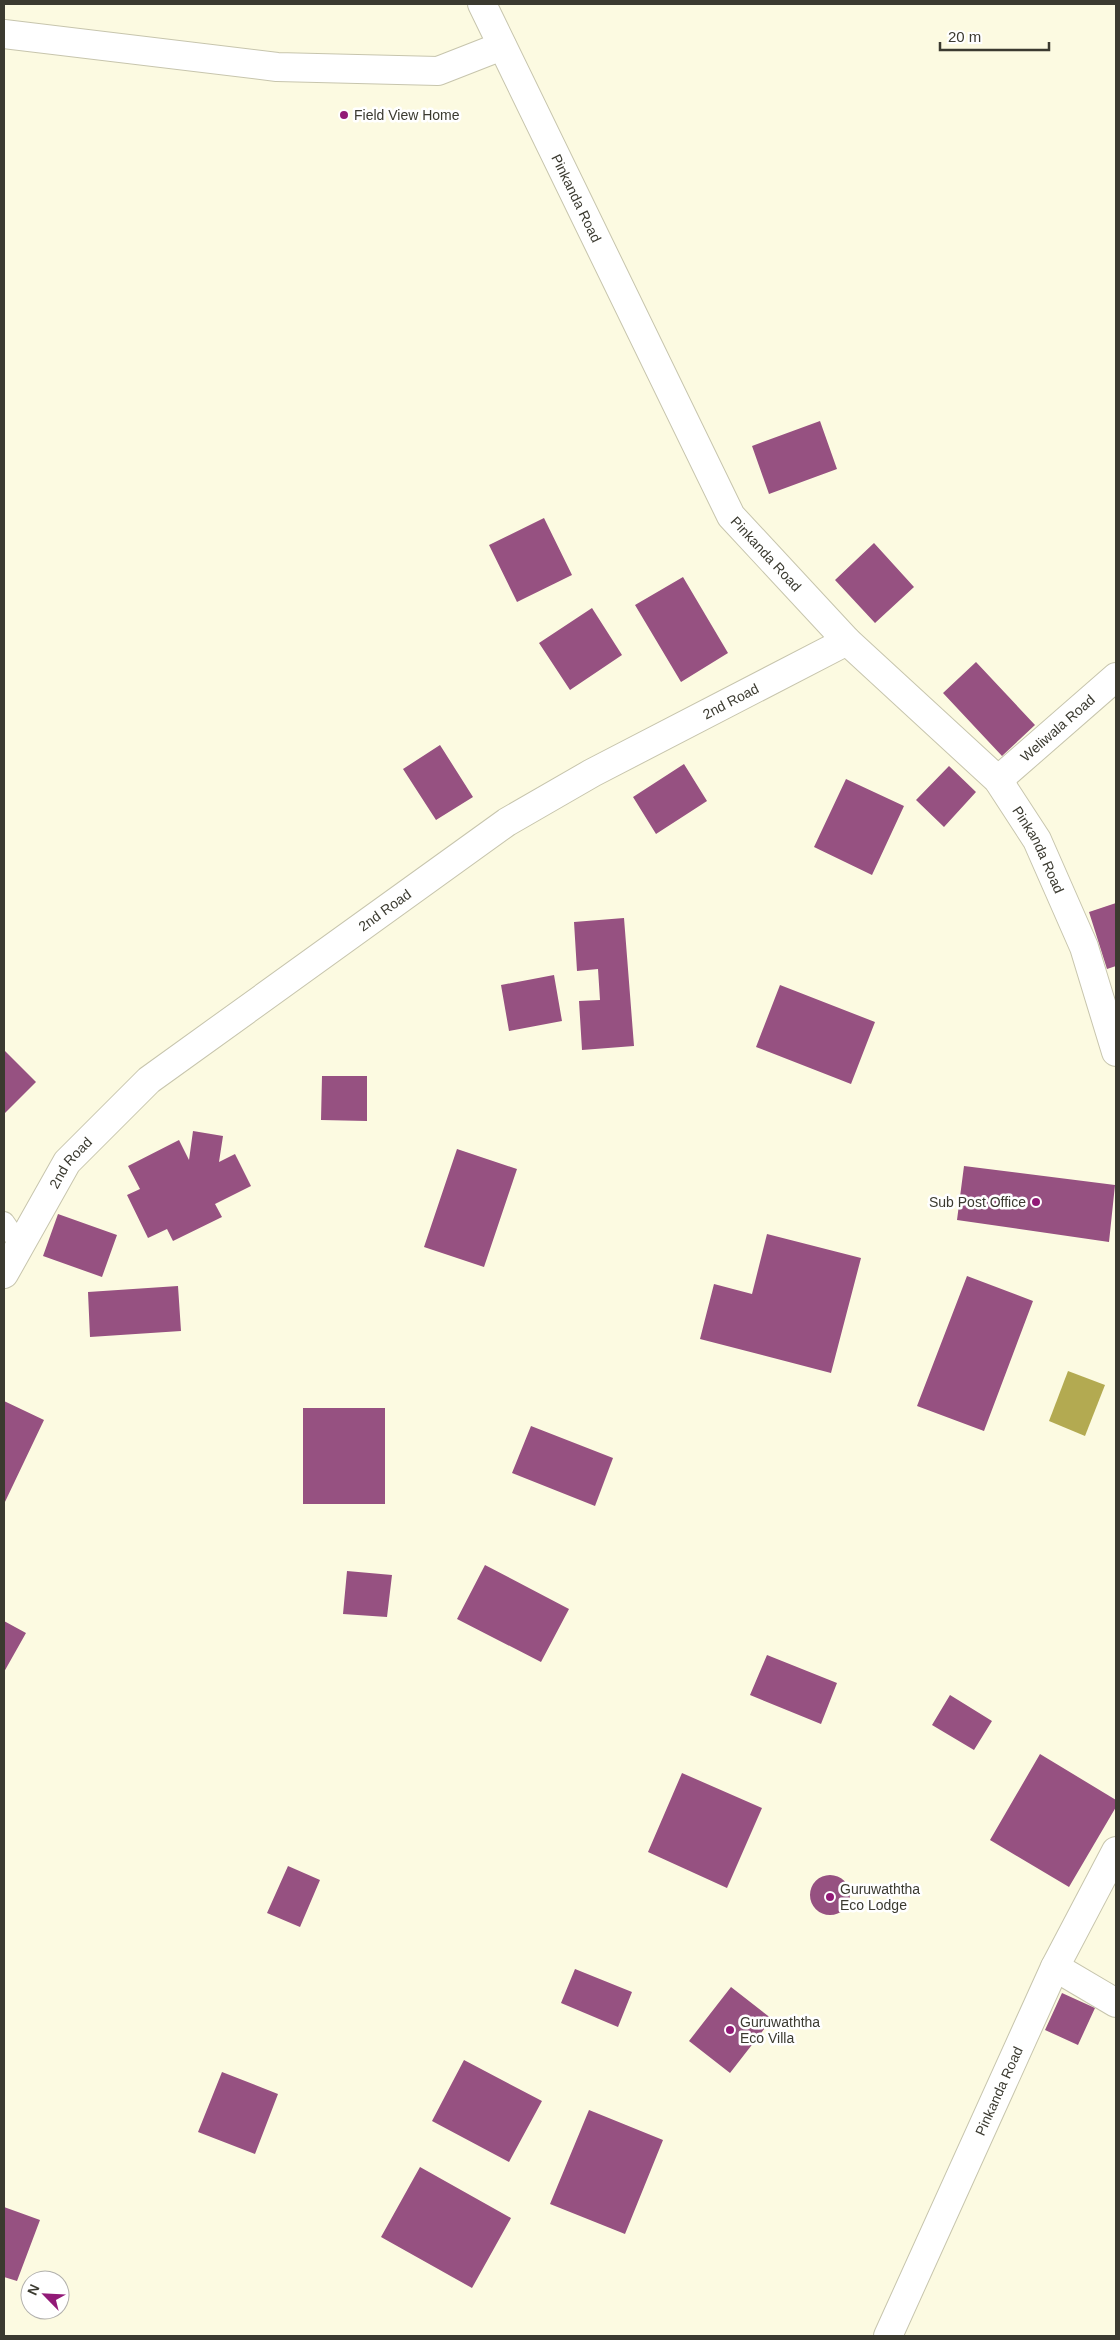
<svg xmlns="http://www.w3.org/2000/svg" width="1120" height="2340" font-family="Helvetica,sans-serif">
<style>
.water{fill:#b3aa51}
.building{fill:#965181}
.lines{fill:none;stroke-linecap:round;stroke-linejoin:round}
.lane-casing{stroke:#c7c5ad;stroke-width:22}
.street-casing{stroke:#c7c5ad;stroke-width:30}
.secondary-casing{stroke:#c7c5ad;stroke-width:30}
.lane{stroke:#fff;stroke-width:20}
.street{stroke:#fff;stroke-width:28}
.secondary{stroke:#fff;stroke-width:28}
.poi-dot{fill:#921a77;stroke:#fff;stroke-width:2}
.labels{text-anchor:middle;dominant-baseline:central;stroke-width:5;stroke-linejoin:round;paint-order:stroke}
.poi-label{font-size:14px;fill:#3b3a30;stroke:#fff;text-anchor:start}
.street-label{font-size:14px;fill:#3b3a30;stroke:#fff}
</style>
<rect width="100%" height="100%" fill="#fcfae1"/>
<path class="water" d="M 1068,1371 L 1105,1385 L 1085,1436 L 1049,1421 Z"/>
<path class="building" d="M 820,421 L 837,469 L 769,494 L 752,446 Z
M 544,518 L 572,575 L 517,602 L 489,545 Z
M 874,543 L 914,587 L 875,623 L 835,580 Z
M 683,577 L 728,653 L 681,682 L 635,605 Z
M 592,608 L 622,655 L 570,690 L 539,643 Z
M 976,662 L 1035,725 L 1002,756 L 943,693 Z
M 440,745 L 473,797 L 436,820 L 403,769 Z
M 684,764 L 707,801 L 656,834 L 633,797 Z
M 949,766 L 976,792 L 944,827 L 916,800 Z
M 846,779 L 904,806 L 872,875 L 814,847 Z
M 1116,903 L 1116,966 L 1107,969 L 1089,912 Z
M 624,918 L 634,1046 L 582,1050 L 579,1001 L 600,1000 L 598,969 L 577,971 L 574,922 Z
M 554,975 L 562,1021 L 509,1031 L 501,985 Z
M 780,985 L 875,1022 L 851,1084 L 756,1047 Z
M 4,1050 L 36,1082 L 4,1114 Z
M 322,1076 L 367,1076 L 367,1121 L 321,1120 Z
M 193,1131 L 223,1136 L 219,1162 L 235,1154 L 251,1186 L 215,1204 L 222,1217 L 173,1241 L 167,1229 L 148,1238 L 127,1195 L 140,1189 L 128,1166 L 179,1140 L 189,1160 Z
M 457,1149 L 517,1169 L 484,1267 L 424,1247 Z
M 964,1166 L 1115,1185 L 1109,1242 L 957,1220 Z
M 58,1214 L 117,1235 L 102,1277 L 43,1256 Z
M 767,1234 L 861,1258 L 831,1373 L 700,1339 L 714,1284 L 752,1294 Z
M 967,1276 L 1033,1301 L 984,1431 L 917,1406 Z
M 178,1286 L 181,1331 L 90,1337 L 88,1292 Z
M 4,1401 L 44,1420 L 4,1504 Z
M 303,1408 L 385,1408 L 385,1504 L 303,1504 Z
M 531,1426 L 613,1458 L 595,1506 L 512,1473 Z
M 485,1565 L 569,1609 L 541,1662 L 457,1619 Z
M 347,1571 L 392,1575 L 387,1617 L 343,1614 Z
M 4,1621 L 26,1633 L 4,1672 Z
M 767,1655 L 837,1683 L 821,1724 L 750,1695 Z
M 950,1695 L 992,1721 L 974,1750 L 932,1725 Z
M 1040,1754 L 1116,1800 L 1116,1807 L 1069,1887 L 990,1840 Z
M 682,1773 L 762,1808 L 727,1888 L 648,1852 Z
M 288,1866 L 320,1880 L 300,1927 L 267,1913 Z
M810 1895a20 20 0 1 1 40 0a20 20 0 1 1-40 0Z
M 575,1969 L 632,1992 L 618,2027 L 561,2003 Z
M 731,1987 L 772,2019 L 730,2073 L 689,2041 Z
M 1062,1993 L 1095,2008 L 1078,2045 L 1045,2030 Z
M 464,2060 L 542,2101 L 509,2162 L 432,2121 Z
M 222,2072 L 278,2094 L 255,2154 L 198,2132 Z
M 589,2110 L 663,2140 L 625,2234 L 550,2204 Z
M 420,2167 L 511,2218 L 472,2288 L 381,2237 Z
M 4,2207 L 40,2220 L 17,2281 L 4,2277 Z"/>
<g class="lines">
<g class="lane-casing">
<path id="lane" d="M 4,1222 L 20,1245"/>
</g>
<g class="street-casing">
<g id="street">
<path d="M 4,34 L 277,67 L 438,71 L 502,46"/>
<path id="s1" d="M 998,780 L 1116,677"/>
<path id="s2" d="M 4,1274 L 67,1162 L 149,1080 L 507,822 L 592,773 L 847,641"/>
<path d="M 1055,1967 L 1116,2003"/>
</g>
</g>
<g class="secondary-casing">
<g id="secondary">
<path id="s3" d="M 482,4 L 731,516 L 847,641 L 998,780 L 1037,840 L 1084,947 L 1116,1052"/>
<path id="s4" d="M 888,2336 L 1055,1967 L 1116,1851"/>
</g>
</g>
<use href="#lane" class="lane"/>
<use href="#street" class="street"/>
<use href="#secondary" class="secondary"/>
</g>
<g class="poi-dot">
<circle cx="344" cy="115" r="5"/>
<circle cx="1036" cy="1202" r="5"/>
<circle cx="830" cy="1897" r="5"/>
<circle cx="730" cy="2030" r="5"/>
</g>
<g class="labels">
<g class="poi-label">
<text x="354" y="115">Field View Home</text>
<text x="1026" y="1202" text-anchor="end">Sub Post Office</text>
<text x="840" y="1889">Guruwaththa<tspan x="840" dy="16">Eco Lodge</tspan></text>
<text x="740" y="2022">Guruwaththa<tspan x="740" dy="16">Eco Villa</tspan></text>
</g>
<g class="street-label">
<text stroke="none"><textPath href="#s3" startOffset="216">Pinkanda Road</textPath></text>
<text stroke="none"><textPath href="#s3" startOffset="621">Pinkanda Road</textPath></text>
<text stroke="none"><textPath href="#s2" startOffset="940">2nd Road</textPath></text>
<text stroke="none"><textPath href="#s1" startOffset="79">Weliwala Road</textPath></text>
<text stroke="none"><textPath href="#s3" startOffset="1026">Pinkanda Road</textPath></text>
<text stroke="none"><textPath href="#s2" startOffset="535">2nd Road</textPath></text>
<text stroke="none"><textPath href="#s2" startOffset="130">2nd Road</textPath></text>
<text stroke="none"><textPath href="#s4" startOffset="269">Pinkanda Road</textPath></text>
</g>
</g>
<rect width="1120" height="2340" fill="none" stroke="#3b3a30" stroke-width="10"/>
<g transform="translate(45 2295) rotate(294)"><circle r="24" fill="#ffffff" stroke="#b1b0ac"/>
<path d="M0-4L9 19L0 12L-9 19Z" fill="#921a77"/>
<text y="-8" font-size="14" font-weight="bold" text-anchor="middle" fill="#3b3a30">N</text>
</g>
<path d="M940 42v8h109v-8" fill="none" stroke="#3b3a30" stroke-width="2.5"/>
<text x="948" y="42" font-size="15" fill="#3b3a30" stroke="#ffffff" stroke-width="4" paint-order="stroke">20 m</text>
</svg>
